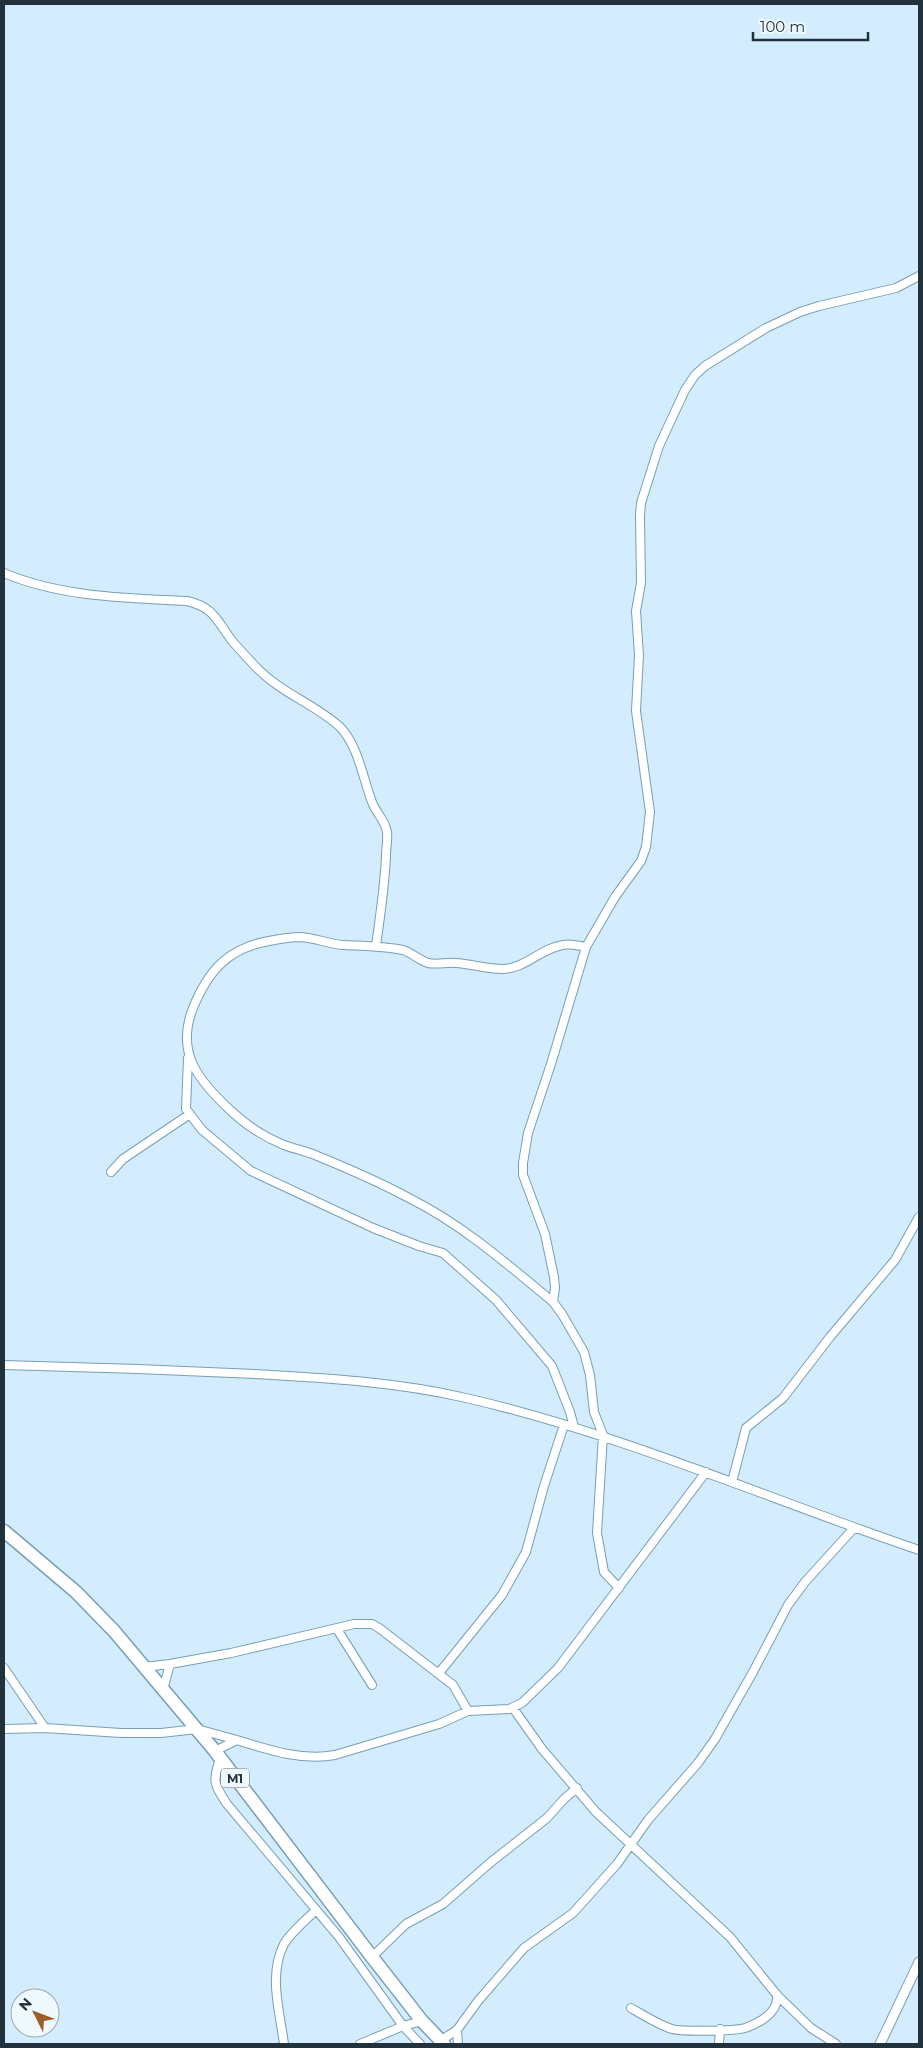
<svg xmlns="http://www.w3.org/2000/svg" width="923" height="2048" font-family="Montserrat,sans-serif">
<style>
.lines{fill:none;stroke-linecap:round;stroke-linejoin:round}
.minor-casing{stroke:#769eb8;stroke-width:10}
.tertiary-casing{stroke:#769eb8;stroke-width:11}
.trunk-casing{stroke:#769eb8;stroke-width:15}
.minor{stroke:#fff;stroke-width:8}
.tertiary{stroke:#fff;stroke-width:9}
.trunk{stroke:#fff;stroke-width:12}
.labels{text-anchor:middle;dominant-baseline:central;stroke-width:4;stroke-linejoin:round;paint-order:stroke}
.shield{fill:#eff8fd;stroke:#5f6d76;stroke-width:1}
.shield-label{font-size:12px;font-weight:bold;fill:#21323c}
</style>
<rect width="100%" height="100%" fill="#d4edfe"/>
<g class="lines">
<g class="minor-casing">
<path id="minor" d="M 4,573 C 60,597 126,598 187,601 C 214,607 217,621 233,642 C 241,651 250,661 259,670 C 282,693 314,704 339,726 C 358,744 363,779 372,802 C 376,813 385,820 387,832 C 388,840 386,848 386,855 C 385,885 380,916 376,946
M 188,1058 L 186,1109 L 202,1130 L 251,1171 L 373,1228 L 419,1246 L 443,1253 L 496,1300 L 552,1366 L 570,1412 L 574,1427
M 111,1172 L 123,1159 L 190,1114
M 553,1302 C 507,1264 463,1225 409,1198 C 379,1182 347,1168 315,1155 C 305,1151 295,1149 284,1145 C 264,1137 246,1125 230,1110 C 199,1081 175,1053 193,1008 C 208,971 228,948 269,941 C 279,939 290,937 301,937 C 315,938 329,944 343,945 C 363,946 383,946 403,950 C 412,953 419,960 428,963 C 437,965 447,962 456,963 C 471,964 487,969 502,969 C 525,969 541,948 563,945 C 570,943 579,946 586,947
M 4,1365 C 87,1367 171,1370 255,1374 C 326,1378 397,1382 466,1398 C 622,1434 768,1499 919,1550
M 732,1482 L 746,1428 L 783,1398 L 830,1337 L 895,1260 L 919,1217
M 619,1588 L 604,1572 L 597,1533 L 603,1435 L 594,1412 L 590,1375 L 584,1352 L 562,1314 L 553,1302 L 555,1288 L 554,1277 L 545,1234 L 523,1175 L 523,1163 L 528,1133 L 551,1064 L 586,947 L 615,897 L 641,861 L 646,847 L 650,812 L 636,711 L 639,655 L 636,611 L 641,583 L 640,516 L 641,503 L 659,446 L 685,390 L 695,375 L 705,366 L 766,328 L 800,312 L 819,306 L 896,288 L 919,276
M 337,1629 L 372,1685
M 144,1667 L 170,1664 L 231,1653 L 354,1624 L 372,1624 L 379,1628 L 453,1685 L 468,1711
M 4,1668 L 45,1728
M 439,1673 L 502,1595 L 526,1552 L 544,1486 L 564,1425
M 163,1690 L 170,1664
M 513,1708 L 542,1749 L 596,1812 L 730,1937 L 777,1995 L 811,2028 L 836,2044
M 4,1729 L 45,1728 L 121,1733 L 161,1733 L 197,1729 L 237,1740
M 215,1751 L 237,1740 C 269,1750 301,1761 335,1755 L 439,1724 L 468,1711 L 509,1709 L 522,1703 L 558,1668 L 706,1472
M 220,1758 C 213,1782 213,1783 227,1804 L 339,1937 L 403,2026 L 420,2044
M 372,1957 L 406,1924 L 443,1904 L 491,1862 L 547,1818 L 564,1799 L 577,1788
M 631,2008 C 643,2015 659,2025 672,2029 C 683,2032 735,2031 745,2028 C 760,2023 779,2012 777,1995
M 457,2030 L 458,2044
M 440,2041 L 457,2030 L 478,2001 L 524,1948 L 573,1913 L 617,1864 L 648,1820 L 698,1763 L 715,1739 L 753,1672 L 788,1605 L 805,1582 L 854,1528
M 284,2044 C 280,2012 268,1975 284,1944 C 291,1932 306,1920 316,1910
M 360,2044 L 403,2026 L 422,2021
M 719,2044 L 720,2029"/>
</g>
<g class="tertiary-casing">
<path id="tertiary" d="M 880,2044 L 919,1962"/>
</g>
<g class="trunk-casing">
<path id="trunk" d="M 4,1531 L 76,1592 L 114,1631 L 215,1751 L 372,1957 L 422,2021 L 444,2044"/>
</g>
<use href="#minor" class="minor"/>
<use href="#tertiary" class="tertiary"/>
<use href="#trunk" class="trunk"/>
</g>
<g class="labels">
<rect class="shield" x="221" y="1768.5" width="28" height="19" rx="4"/>
<g class="shield-label">
<text x="235" y="1778">M1</text>
</g>
</g>
<rect width="923" height="2048" fill="none" stroke="#21323c" stroke-width="10"/>
<g transform="translate(35 2013) rotate(312)"><circle r="24" fill="#eff8fd" stroke="#9da9b0"/>
<path d="M0-4L9 19L0 12L-9 19Z" fill="#9d5d26"/>
<text y="-8" font-size="14" font-weight="bold" text-anchor="middle" fill="#21323c">N</text>
</g>
<path d="M753 32v8h115v-8" fill="none" stroke="#21323c" stroke-width="2.5"/>
<text x="760" y="32" font-size="15" fill="#21323c" stroke="#eff8fd" stroke-width="4" paint-order="stroke">100 m</text>
</svg>
